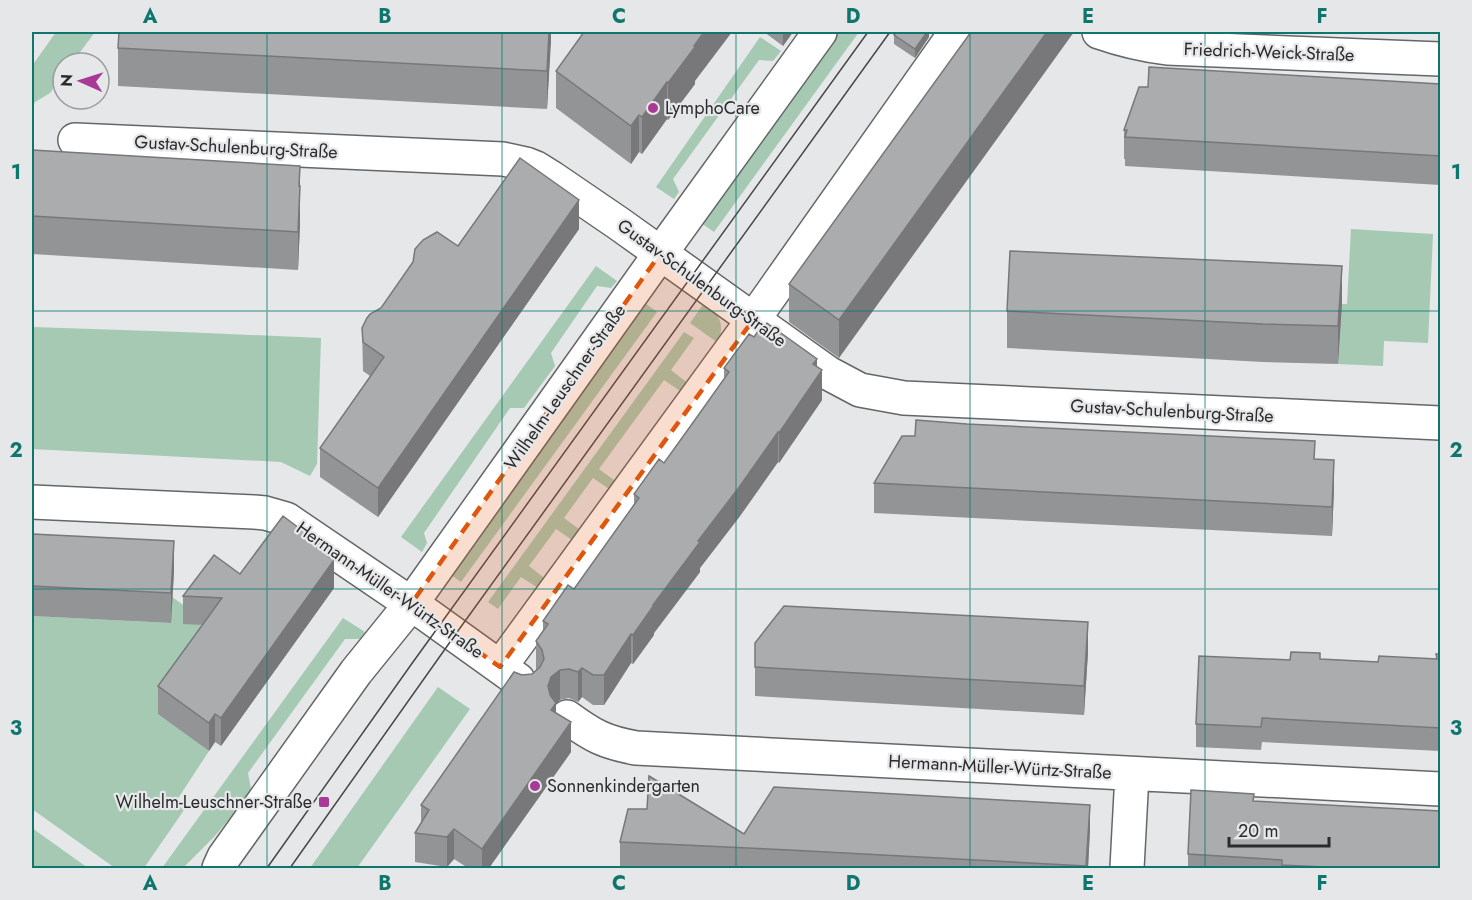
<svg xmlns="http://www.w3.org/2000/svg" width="1472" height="900" font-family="Jost,sans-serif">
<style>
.green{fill:#a5c9b3}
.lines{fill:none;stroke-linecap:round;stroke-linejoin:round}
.minor-casing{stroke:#656667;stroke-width:36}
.minor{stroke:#fff;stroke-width:33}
.tram{stroke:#474748;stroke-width:1.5}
.wall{fill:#939496}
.shaded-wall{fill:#78787a}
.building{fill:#abacae;stroke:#78787a;stroke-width:1.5}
.marked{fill:#df570e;fill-opacity:0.2;stroke:#df570e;stroke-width:4.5;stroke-dasharray:12 8;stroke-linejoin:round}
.grid{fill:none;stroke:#0f766e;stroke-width:1.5;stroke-opacity:0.55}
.poi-dot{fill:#a83997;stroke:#e6e7e8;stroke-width:2}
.labels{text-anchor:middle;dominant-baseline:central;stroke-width:4.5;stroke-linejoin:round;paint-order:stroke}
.street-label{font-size:18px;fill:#2b2b2c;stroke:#e6e7e8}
.poi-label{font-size:18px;fill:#2b2b2c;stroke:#e6e7e8;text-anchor:start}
.neatline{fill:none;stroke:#0f766e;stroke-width:2}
.grid-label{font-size:20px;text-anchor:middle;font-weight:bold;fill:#0f766e}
</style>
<rect width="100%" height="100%" fill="#e6e7e8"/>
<path class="green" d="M 56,32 L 95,32 L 72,63 L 63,63 L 63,75 L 50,93 L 35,102 L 32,108 L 32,66 Z
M 839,32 L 859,32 L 714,232 L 701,223 Z
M 760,37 L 781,51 L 773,61 L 759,60 L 673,179 L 679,192 L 674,199 L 656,187 Z
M 1351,229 L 1433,234 L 1428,343 L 1384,341 L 1383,366 L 1338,364 L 1342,304 L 1347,304 Z
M 596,266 L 617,281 L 611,288 L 597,286 L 551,353 L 555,366 L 524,408 L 510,408 L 424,533 L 427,543 L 422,552 L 401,537 Z
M 645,303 L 657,312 L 461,582 L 451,575 Z
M 704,303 C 720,315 725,323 718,343 L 690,323 Z
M 32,327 L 182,332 L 321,338 L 317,464 L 310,476 L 281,462 L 32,449 Z
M 684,332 L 694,338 L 671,370 L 689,384 L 683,393 L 664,380 L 599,469 L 618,483 L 612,491 L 593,478 L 564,518 L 583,532 L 575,542 L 556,529 L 529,566 L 547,580 L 541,590 L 521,577 L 498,609 L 488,602 Z
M 172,597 L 192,611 L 189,616 L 208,631 L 159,714 L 209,751 L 175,803 L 184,810 L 144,868 L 115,868 L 32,809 L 32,616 L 171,623 Z
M 343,618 L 365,632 L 360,639 L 345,639 L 248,773 L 251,789 L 235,812 L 214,837 L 183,868 L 162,868 Z
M 438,687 L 470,709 L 357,868 L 310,868 Z
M 32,828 L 88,868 L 32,868 Z"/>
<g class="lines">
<g class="minor-casing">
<path id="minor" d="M 1099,32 C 1122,40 1143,45 1167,48 L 1440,59
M 75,140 L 503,159 L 526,164 L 536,168 L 552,178 L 618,223 L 828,373 L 860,390 L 904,398 L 1440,423
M 32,502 L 254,512 L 265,513 L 286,519 L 426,614 L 518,680
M 500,667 L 753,320 L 956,32
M 567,717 C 593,736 604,742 636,748 L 1440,789
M 219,868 L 224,857 L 356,672 L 411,604 L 660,254 L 820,32
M 1127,868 L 1132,774"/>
</g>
<use href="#minor" class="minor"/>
<path class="tram" d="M 267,868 L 413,662 L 868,32
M 290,868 L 455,635 L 890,32"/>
</g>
<path class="wall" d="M 551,32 L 547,109 L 118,86 L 118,48 Z
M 764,32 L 793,32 L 783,46 Z
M 929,32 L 929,37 L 915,58 L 894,44 L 894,35 Z
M 971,32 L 839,358 L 789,322 L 789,284 Z
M 556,71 L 695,81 L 695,84 L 668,120 L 667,119 L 642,154 L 639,152 L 631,164 L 556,108 Z
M 1440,84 L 1440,185 L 1125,166 L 1125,159 L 1124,159 L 1124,130 Z
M 32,150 L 300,166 L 300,224 L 298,270 L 32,254 Z
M 579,229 L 378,517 L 320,477 L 320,448 L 370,376 L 363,371 L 362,328 L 381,308 L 458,246 Z
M 1342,304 L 1338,364 L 1263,362 L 1007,348 L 1007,311 Z
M 754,337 L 817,367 L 822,400 L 779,463 L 778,462 L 740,516 L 700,568 L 700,572 L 654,633 L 654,635 L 633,664 L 631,663 L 604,705 L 593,705 L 582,697 L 578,702 L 569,698 L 560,700 L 556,703 L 556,714 L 571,752 L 489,868 L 468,868 L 454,859 L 447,867 L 415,862 L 415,833 L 421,823 L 421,805 L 522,675 L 532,674 L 536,671 L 536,641 L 543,631 L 543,621 L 574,589 L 634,504 L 634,494 L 664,463 L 724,379 L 724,368 Z
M 1315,459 L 1334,489 L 1332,536 L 874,513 L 874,483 Z
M 32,534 L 174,571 L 171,623 L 32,616 Z
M 331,558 L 334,588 L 221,746 L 215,742 L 209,751 L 158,714 L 158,686 L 203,625 L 183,624 L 183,596 Z
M 755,643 L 1088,652 L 1084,715 L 755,696 Z
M 1440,654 L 1440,751 L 1262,742 L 1261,750 L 1196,747 L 1196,724 L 1290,660 L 1320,659 L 1378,662 L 1436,659 Z
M 1254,801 L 1440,868 L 1188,868 L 1188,854 Z
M 1090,829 L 1088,868 L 682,868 L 620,866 L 620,842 L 744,834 Z"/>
<path class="shaded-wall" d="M 549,32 L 551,32 L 551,42 L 547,109 L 547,71 Z
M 704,32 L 732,32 L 695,81 L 695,84 L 668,120 L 668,83 Z
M 783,32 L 793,32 L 783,46 Z
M 927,32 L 929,32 L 929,37 L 915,58 L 915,49 Z
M 1047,32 L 1074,32 L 839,358 L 839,320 Z
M 667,82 L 667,119 L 642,154 L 642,117 Z
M 639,115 L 639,152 L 631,164 L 631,126 Z
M 300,166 L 300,224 L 298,270 L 298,232 Z
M 579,200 L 579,229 L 378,517 L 378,488 Z
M 1342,266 L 1342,304 L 1338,364 L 1338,326 Z
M 817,359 L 817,378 L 822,370 L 822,400 L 779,463 L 779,433 L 813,364 Z
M 778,432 L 778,462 L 740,516 L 700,568 L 700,572 L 654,633 L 654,635 L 633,664 L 633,635 L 698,541 Z
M 1334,460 L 1334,489 L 1332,536 L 1332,507 Z
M 174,541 L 174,571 L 171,623 L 171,593 Z
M 331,552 L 331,563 L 334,560 L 334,588 L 221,746 L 221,718 Z
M 1088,622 L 1088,652 L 1084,715 L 1084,686 Z
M 631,634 L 631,663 L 604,705 L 604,675 Z
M 582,668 L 582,697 L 578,702 L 578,672 Z
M 560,670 L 560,700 L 551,707 L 548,686 L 551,677 Z
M 556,703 L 556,732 L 551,710 Z
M 215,714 L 215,742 L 209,751 L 209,723 Z
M 571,722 L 571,752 L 489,868 L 482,868 L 482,849 Z
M 1090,805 L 1090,829 L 1088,868 L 1086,868 Z
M 454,829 L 454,859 L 447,867 L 447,837 Z"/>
<path class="building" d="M 119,32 L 549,32 L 547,71 L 118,48 Z
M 584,32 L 704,32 L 694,46 L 695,47 L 668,83 L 667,82 L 642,117 L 639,115 L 631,126 L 556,71 Z
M 897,32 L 927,32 L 915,49 L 894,35 Z
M 971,32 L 1047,32 L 839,320 L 789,284 Z
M 1149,67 L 1440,84 L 1440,156 L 1125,137 L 1127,130 L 1124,130 L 1139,87 L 1148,87 Z
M 32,150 L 300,166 L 299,186 L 300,186 L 298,232 L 32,216 Z
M 520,158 L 579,200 L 378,488 L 320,448 L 384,357 L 363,342 L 362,328 L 367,318 L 370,314 L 381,308 L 413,262 L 415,249 L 423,240 L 437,232 L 458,246 Z
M 1010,251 L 1342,266 L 1338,326 L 1263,324 L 1007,311 Z
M 767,323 L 817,359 L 813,364 L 822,370 L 779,433 L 778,432 L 740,486 L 698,541 L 700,542 L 653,605 L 654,605 L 633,635 L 631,634 L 604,675 L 593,675 L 582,668 L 578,672 L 569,669 L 560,670 L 551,677 L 548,686 L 550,695 L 556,703 L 551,710 L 571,722 L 482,849 L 454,829 L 447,837 L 415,833 L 429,810 L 421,805 L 514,672 L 522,675 L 532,674 L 540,667 L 544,659 L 542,650 L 536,641 L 548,624 L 543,621 L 568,585 L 574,589 L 639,498 L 634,494 L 659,459 L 664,463 L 697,417 L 729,372 L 724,368 L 749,334 L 754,337 L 761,327 L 764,328 Z
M 916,420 L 967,424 L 1315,441 L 1314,459 L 1334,460 L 1332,507 L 874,483 L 902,436 L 915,436 Z
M 283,516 L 331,552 L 328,556 L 334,560 L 221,718 L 215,714 L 209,723 L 158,686 L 222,598 L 183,596 L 214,555 L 240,574 Z
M 32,534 L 174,541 L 171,593 L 32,586 Z
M 784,606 L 1088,622 L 1084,686 L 755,667 L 755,643 Z
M 1291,652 L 1320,653 L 1320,659 L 1378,662 L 1379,656 L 1437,659 L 1436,654 L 1440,654 L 1440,728 L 1262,718 L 1261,727 L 1196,724 L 1199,656 L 1290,660 Z
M 649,776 L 744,834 L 774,787 L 1090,805 L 1086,866 L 789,850 L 620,842 L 628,809 L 647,809 Z
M 1191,790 L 1254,794 L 1253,801 L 1440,811 L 1440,868 L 1345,868 L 1282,865 L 1282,860 L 1188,854 Z"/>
<path class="marked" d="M 660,254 L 753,320 L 500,667 L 411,604 Z"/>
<path class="grid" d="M 267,32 L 267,868M 502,32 L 502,868M 736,32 L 736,868M 970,32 L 970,868M 1205,32 L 1205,868M 32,311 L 1440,311M 32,589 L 1440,589"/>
<g class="poi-dot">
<circle cx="653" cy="108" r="6"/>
<circle cx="535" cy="786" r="6"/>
<rect x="318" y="796" width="12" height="12" rx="3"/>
</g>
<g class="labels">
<g class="street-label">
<text transform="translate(1269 52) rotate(2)">Friedrich-Weick-Straße</text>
<text transform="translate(236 147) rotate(3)">Gustav-Schulenburg-Straße</text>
<text transform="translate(702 283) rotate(36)">Gustav-Schulenburg-Straße</text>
<text transform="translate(565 387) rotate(-55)">Wilhelm-Leuschner-Straße</text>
<text transform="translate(1172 411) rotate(3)">Gustav-Schulenburg-Straße</text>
<text transform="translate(390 590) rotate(35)">Hermann-Müller-Würtz-Straße</text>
<text transform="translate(1000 767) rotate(3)">Hermann-Müller-Würtz-Straße</text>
</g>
<g class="poi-label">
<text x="665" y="108">LymphoCare</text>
<text x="547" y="786">Sonnenkindergarten</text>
<text x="312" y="802" text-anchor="end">Wilhelm-Leuschner-Straße</text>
</g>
</g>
<rect width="1472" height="900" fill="none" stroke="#e6e7e8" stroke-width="66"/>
<g transform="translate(81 81) rotate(273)"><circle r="28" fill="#e6e7e8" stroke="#9b9c9d" stroke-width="1.5"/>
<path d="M0-4.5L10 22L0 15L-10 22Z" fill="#a83997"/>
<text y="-9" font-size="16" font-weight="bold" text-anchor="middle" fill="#2b2b2c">N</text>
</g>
<path d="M1229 837v9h100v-9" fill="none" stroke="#2b2b2c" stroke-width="3"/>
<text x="1238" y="837" font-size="18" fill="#2b2b2c" stroke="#e6e7e8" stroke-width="4.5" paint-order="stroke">20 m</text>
<rect x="33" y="33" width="1406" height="834" class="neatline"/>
<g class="grid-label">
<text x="150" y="23">A</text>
<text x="385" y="23">B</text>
<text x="619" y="23">C</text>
<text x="853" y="23">D</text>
<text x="1088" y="23">E</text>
<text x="1322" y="23">F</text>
<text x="16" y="179">1</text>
<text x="1456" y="179">1</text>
<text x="16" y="457">2</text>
<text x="1456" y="457">2</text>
<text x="16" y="735">3</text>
<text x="1456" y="735">3</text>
<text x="150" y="890">A</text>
<text x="385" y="890">B</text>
<text x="619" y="890">C</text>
<text x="853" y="890">D</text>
<text x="1088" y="890">E</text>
<text x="1322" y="890">F</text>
</g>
</svg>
